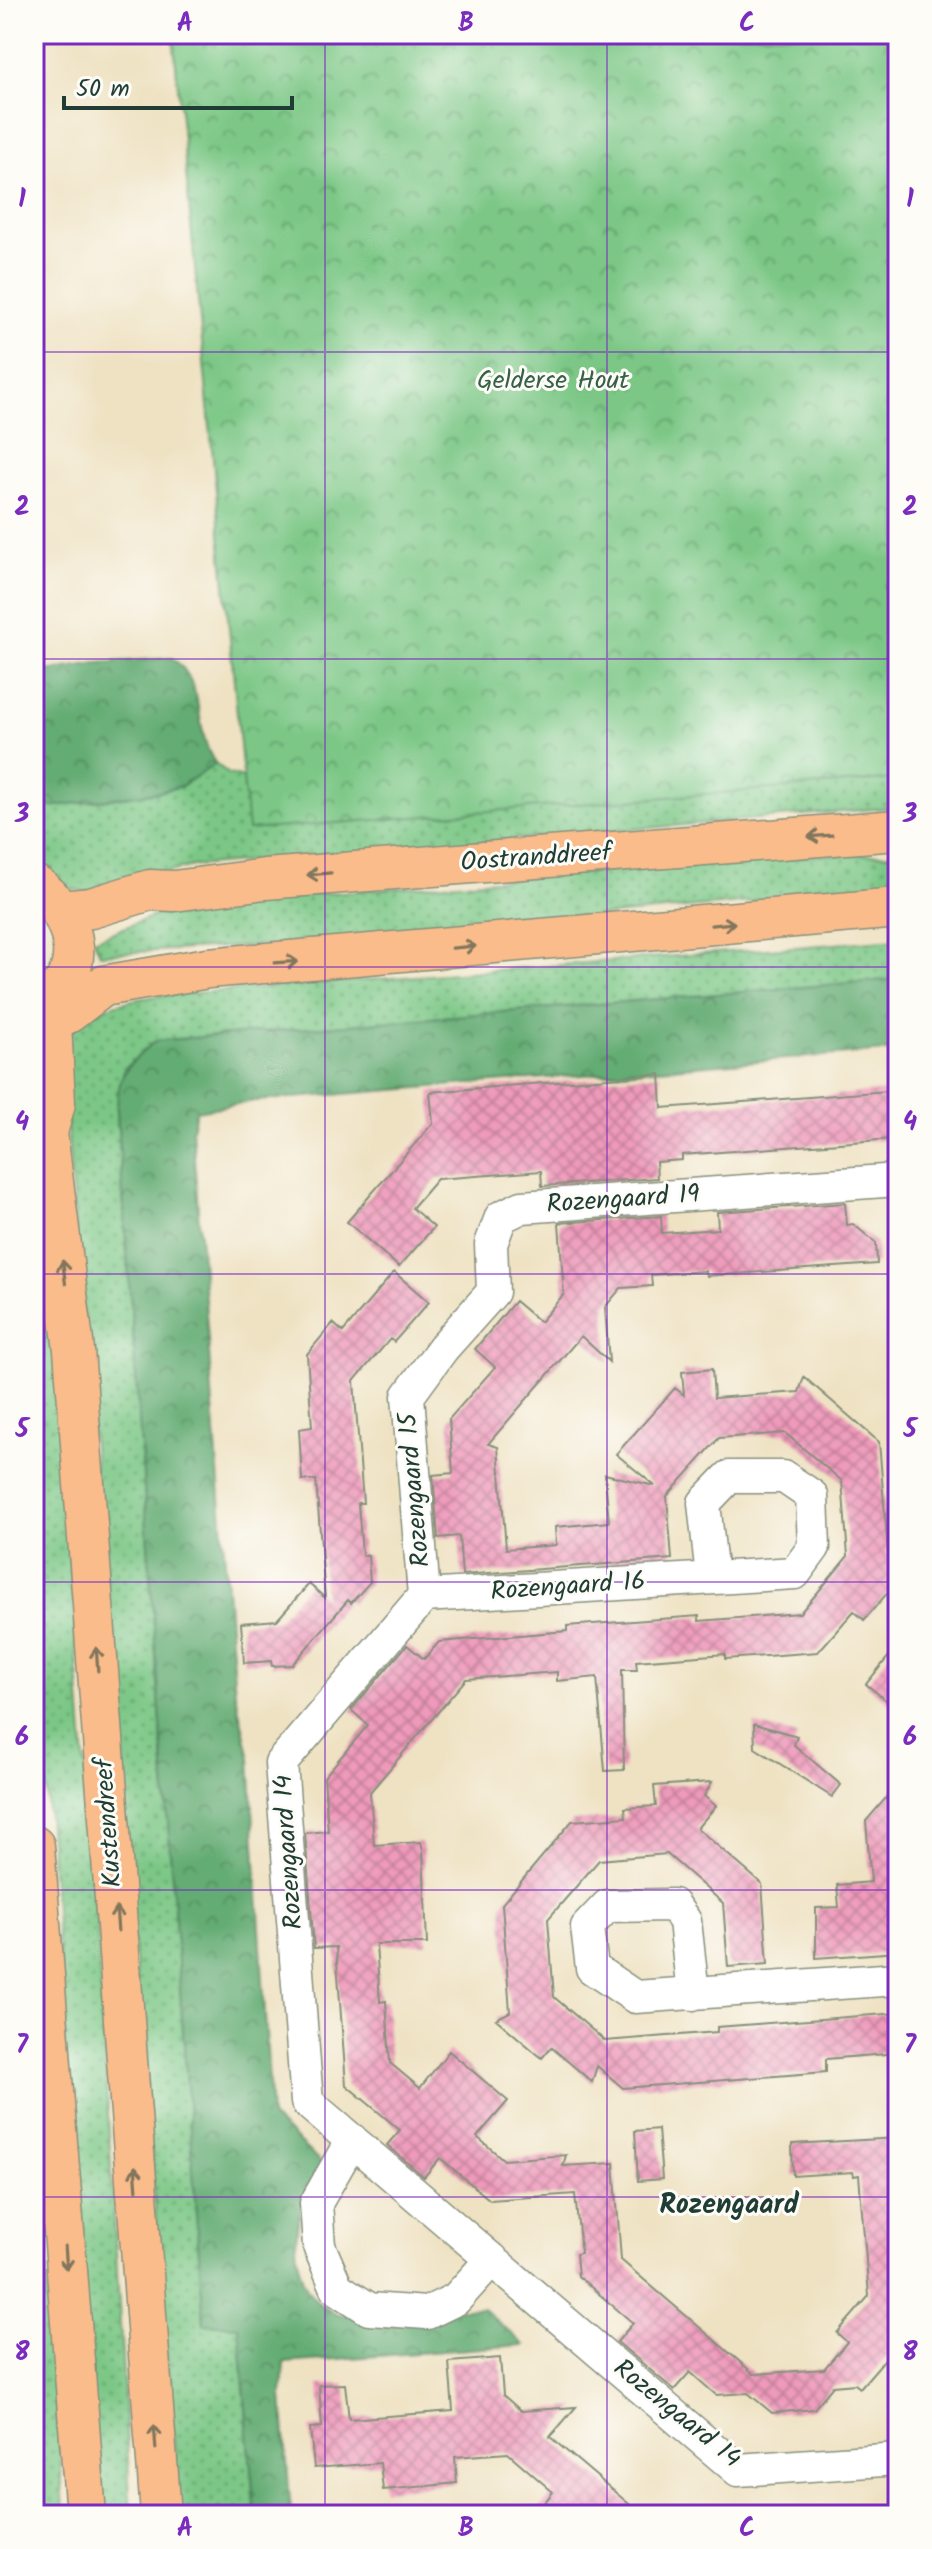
<svg xmlns="http://www.w3.org/2000/svg" width="932" height="2549" font-family="Kalam,sans-serif">
<style>
.grass{fill:url(#grass-dots);stroke:#4d825d;stroke-width:2}
.forest{fill:url(#forest-crowns);stroke:#427454;stroke-width:2}
.park{fill:url(#park-crowns);stroke:#4d825d;stroke-width:2}
.building{fill:url(#building-cross-hatch)}
.lines{fill:none;stroke-linecap:round;stroke-linejoin:round}
.minor-casing{stroke:#87907c;stroke-width:35}
.major-casing{stroke:#87907c;stroke-width:43}
.minor{stroke:#fff;stroke-width:32}
.major{stroke:#fabc8b;stroke-width:40}
.oneway{stroke:#82765b}
.grid{fill:none;stroke:#7b2cbf;stroke-width:2;stroke-opacity:0.55}
.labels{text-anchor:middle;dominant-baseline:central;stroke-width:6;stroke-linejoin:round;paint-order:stroke}
.park-label{font-size:26px;fill:#366048;stroke:#fdfcf7}
.street-label{font-size:26px;fill:#1f3d34;stroke:#fdfcf7}
.neighbourhood-label{font-size:28px;font-weight:bold;fill:#1f3d34;stroke:#fdfcf7}
.neatline{fill:none;stroke:#7b2cbf;stroke-width:3}
.grid-label{font-size:26px;text-anchor:middle;font-weight:bold;fill:#7b2cbf}
</style>
<defs>
<pattern id="grass-dots" width="8" height="8" patternUnits="userSpaceOnUse" patternTransform="scale(2)"><rect width="8" height="8" fill="#7bc786"/><path d="M2 2h.1M6 6h.1" fill="none" stroke="#64a36e" stroke-width="1.8" stroke-linecap="round"/></pattern>
<pattern id="forest-crowns" width="20" height="18" patternUnits="userSpaceOnUse" patternTransform="scale(2)"><rect width="20" height="18" fill="#64ac73"/><path d="M2 6a3 3 0 1 1 6 0M12 15a3 3 0 1 1 6 0" fill="none" stroke="#528d5f"/></pattern>
<pattern id="park-crowns" width="20" height="18" patternUnits="userSpaceOnUse" patternTransform="scale(2)"><rect width="20" height="18" fill="#7bc786"/><path d="M2 6a3 3 0 1 1 6 0M12 15a3 3 0 1 1 6 0" fill="none" stroke="#64a36e"/></pattern>
<pattern id="building-cross-hatch" width="8" height="8" patternUnits="userSpaceOnUse" patternTransform="scale(2)"><rect width="8" height="8" fill="#ef9abb"/><path d="M0 0l8 8M0 8l8-8" fill="none" stroke="#c17f99"/></pattern>
</defs>
<rect width="100%" height="100%" fill="#fdfcf7"/>
<filter id="ink" filterUnits="userSpaceOnUse"><feTurbulence type="fractalNoise" baseFrequency=".0125" numOctaves="2"/><feDisplacementMap in="SourceGraphic" scale="16" xChannelSelector="R" yChannelSelector="G"/><feConvolveMatrix kernelMatrix="1 2 1 2 8 2 1 2 1" color-interpolation-filters="sRGB"/></filter>
<filter id="wash" filterUnits="userSpaceOnUse"><feTurbulence type="fractalNoise" baseFrequency=".006" numOctaves="4" result="noise"/><feDisplacementMap in="SourceGraphic" scale="32" xChannelSelector="R" yChannelSelector="G"/><feGaussianBlur stdDeviation="1.8" result="paint"/><feColorMatrix in="noise" values="0 0 0 0 0 0 0 0 0 0 0 0 0 0 0 0 0 1.4 0 .05"/><feComposite in="paint" operator="in"/></filter>
<g filter="url(#wash)">
<rect width="100%" height="100%" fill="#efe2c3"/>
<path class="grass" d="M 898,755 L 898,807 L 193,866 L 86,892 L 67,888 L 34,871 L 34,809 L 159,792 L 181,786 L 216,764 L 229,774 L 243,778 Z
M 898,854 L 898,888 L 339,941 L 100,954 L 94,940 L 161,913 L 201,903 L 818,855 Z
M 898,939 L 898,979 L 155,1041 L 124,1069 L 117,1112 L 204,2324 L 239,2325 L 255,2515 L 180,2515 L 63,1078 C 63,1068 61,1054 64,1045 C 78,1008 124,1001 157,996 Z
M 34,1198 L 54,1351 L 97,1923 L 131,2515 L 101,2515 L 100,2511 L 34,1624 Z
M 34,2121 L 63,2495 L 64,2515 L 34,2515 Z"/>
<path class="forest" d="M 172,658 C 207,682 193,733 216,764 L 181,786 L 159,792 L 34,809 L 34,673 L 97,663 Z
M 898,979 L 898,1050 L 254,1101 L 196,1111 L 192,1130 L 235,1693 L 250,1758 L 271,2117 L 325,2166 C 317,2180 306,2195 301,2210 C 290,2250 297,2303 342,2315 L 482,2308 L 524,2345 L 284,2363 L 282,2395 L 291,2515 L 255,2515 L 239,2326 L 204,2324 L 117,1112 C 117,1072 127,1066 155,1041 Z"/>
<path class="park" d="M 173,34 L 898,34 L 898,779 L 248,830 Z"/>
<g id="blocks">
<path class="building" d="M 660,1074 L 662,1108 L 888,1091 L 892,1139 L 682,1155 L 682,1160 L 656,1162 L 657,1178 L 542,1186 L 541,1171 L 437,1179 L 412,1208 L 434,1227 L 399,1267 L 347,1222 L 433,1123 L 430,1092 Z
M 845,1203 L 847,1225 L 853,1224 L 876,1243 L 877,1264 L 706,1276 L 705,1271 L 651,1275 L 652,1286 L 621,1288 L 605,1307 L 609,1362 L 581,1336 L 488,1444 L 498,1447 L 506,1549 L 556,1545 L 555,1527 L 609,1522 L 605,1474 L 655,1486 L 616,1454 L 675,1388 L 684,1395 L 682,1372 L 712,1369 L 714,1398 L 799,1392 L 804,1377 L 879,1442 L 891,1589 L 864,1620 L 854,1611 L 818,1652 L 725,1659 L 725,1654 L 636,1661 L 637,1670 L 622,1670 L 624,1770 L 605,1771 L 597,1677 L 557,1681 L 557,1672 L 466,1679 L 370,1792 L 374,1845 L 421,1842 L 423,1850 L 427,1944 L 376,1944 L 380,2002 L 386,2001 L 390,2063 L 420,2088 L 449,2051 L 508,2101 L 477,2137 L 504,2160 L 566,2155 L 563,2166 L 614,2163 L 621,2260 L 754,2374 L 824,2369 L 847,2342 L 837,2333 L 869,2296 L 859,2175 L 854,2176 L 853,2172 L 793,2176 L 792,2144 L 898,2138 L 898,2344 L 860,2388 L 855,2384 L 833,2386 L 814,2409 L 772,2413 L 748,2393 L 716,2395 L 690,2372 L 674,2390 L 617,2342 L 633,2323 L 578,2276 L 576,2254 L 581,2253 L 575,2194 L 490,2200 L 440,2158 L 424,2177 L 387,2145 L 400,2130 L 346,2085 L 336,1947 L 314,1948 L 305,1833 L 328,1831 L 324,1777 L 368,1725 L 351,1710 L 407,1645 L 424,1659 L 439,1642 L 567,1631 L 567,1626 L 593,1624 L 699,1616 L 699,1621 L 800,1613 L 824,1585 L 848,1556 L 842,1481 L 785,1433 L 719,1438 L 667,1496 L 672,1559 L 462,1575 L 459,1536 L 438,1538 L 433,1475 L 453,1473 L 449,1419 L 495,1367 L 475,1349 L 515,1301 L 540,1322 L 564,1294 L 559,1223 L 661,1216 L 662,1233 L 718,1229 L 717,1212 Z
M 394,1272 L 429,1302 L 394,1342 L 390,1339 L 354,1381 L 363,1503 L 358,1503 L 360,1528 L 362,1555 L 368,1555 L 370,1582 L 351,1603 L 348,1600 L 292,1665 L 272,1666 L 271,1661 L 244,1663 L 241,1623 L 277,1620 L 309,1584 L 325,1598 L 316,1480 L 302,1480 L 299,1429 L 312,1427 L 307,1354 L 333,1323 L 343,1332 Z
M 898,1645 L 898,1710 L 866,1684 Z
M 754,1724 L 797,1736 L 794,1745 L 841,1785 L 832,1797 L 755,1748 Z
M 712,1782 L 704,1796 L 716,1806 L 697,1828 L 762,1884 L 768,1964 L 728,1967 L 723,1903 L 667,1854 L 599,1860 L 548,1919 L 554,1997 L 605,2041 L 717,2032 L 717,2027 L 898,2013 L 898,2053 L 826,2059 L 826,2072 L 623,2088 L 597,2066 L 592,2082 L 551,2047 L 542,2058 L 496,2019 L 510,2012 L 502,1904 L 572,1821 L 626,1817 L 625,1808 L 656,1806 L 654,1786 Z
M 898,1784 L 898,1952 L 816,1958 L 816,1908 L 839,1907 L 837,1885 L 871,1882 L 866,1821 Z
M 658,2129 L 662,2179 L 638,2181 L 635,2131 Z
M 500,2358 L 503,2395 L 521,2411 L 576,2407 L 550,2437 L 642,2515 L 534,2515 L 553,2492 L 508,2453 L 455,2457 L 457,2483 L 427,2486 L 383,2490 L 380,2463 L 314,2468 L 310,2428 L 322,2427 L 319,2385 L 345,2384 L 349,2419 L 453,2411 L 449,2362 Z"/>
</g>
</g>
<g filter="url(#ink)">
<use href="#blocks" fill-opacity="0" stroke="#87907c" stroke-width="2"/>
<g class="lines">
<g class="minor-casing">
<path id="minor" d="M 424,1596 L 281,1763 L 307,2102 L 738,2470 L 898,2459
M 424,1596 L 408,1396 L 443,1348 L 493,1292 L 491,1244 L 501,1217 L 522,1207 L 898,1180
M 424,1596 L 795,1573 L 814,1547 L 812,1496 L 784,1477 L 729,1477 L 704,1503 L 712,1577
M 693,1994 L 685,1921 L 673,1905 L 607,1906 L 587,1927 L 592,1968 L 635,1997 L 898,1979
M 352,2140 L 316,2203 L 319,2246 L 337,2288 L 369,2309 L 427,2313 L 456,2299 L 492,2259"/>
</g>
<g class="major-casing">
<path id="major" d="M 34,885 C 78,911 94,985 34,1003
M 62,911 L 91,908 L 150,890 L 174,891 L 265,879 L 898,830
M 34,1028 L 68,1013 L 103,986 L 208,968 L 898,908
M 34,1099 L 47,1133 L 74,1350 L 161,2515
M 47,1133 L 55,1103 L 51,1022
M 34,1846 L 86,2515"/>
</g>
<use href="#minor" class="minor"/>
<use href="#major" class="major"/>
</g>
<defs><path id="oneway-shaft" d="M-6 0H5M1.5-3L5.5 0L1.5 3" fill="none" stroke-width="1.6" stroke-linecap="round" stroke-linejoin="round" transform="scale(2)"/></defs>
<g class="oneway">
<use href="#oneway-shaft" transform="translate(820 836) rotate(176)"/>
<use href="#oneway-shaft" transform="translate(319 874) rotate(175)"/>
<use href="#oneway-shaft" transform="translate(723 924) rotate(-5)"/>
<use href="#oneway-shaft" transform="translate(464 947) rotate(-5)"/>
<use href="#oneway-shaft" transform="translate(286 962) rotate(-4)"/>
<use href="#oneway-shaft" transform="translate(64 1272) rotate(-97)"/>
<use href="#oneway-shaft" transform="translate(97 1659) rotate(-94)"/>
<use href="#oneway-shaft" transform="translate(117 1919) rotate(-94)"/>
<use href="#oneway-shaft" transform="translate(136 2178) rotate(-94)"/>
<use href="#oneway-shaft" transform="translate(66 2258) rotate(86)"/>
<use href="#oneway-shaft" transform="translate(155 2437) rotate(-94)"/>
</g>
</g>
<path class="grid" d="M 325,34 L 325,2515M 607,34 L 607,2515M 34,352 L 898,352M 34,659 L 898,659M 34,967 L 898,967M 34,1274 L 898,1274M 34,1582 L 898,1582M 34,1890 L 898,1890M 34,2197 L 898,2197"/>
<g class="labels">
<g class="park-label">
<text x="553" y="381">Gelderse Hout</text>
</g>
<g class="street-label">
<text transform="translate(536 858) rotate(-4)">Oostranddreef</text>
<text transform="translate(623 1200) rotate(-4)">Rozengaard 19</text>
<text transform="translate(415 1490) rotate(-95)">Rozengaard 15</text>
<text transform="translate(568 1587) rotate(-4)">Rozengaard 16</text>
<text transform="translate(109 1823) rotate(-94)">Kustendreef</text>
<text transform="translate(289 1852) rotate(-94)">Rozengaard 14</text>
<text transform="translate(677 2414) rotate(39)">Rozengaard 14</text>
</g>
<g class="neighbourhood-label">
<text x="729" y="2205">Rozengaard</text>
</g>
</g>
<rect width="932" height="2549" fill="none" stroke="#fdfcf7" stroke-width="88"/>
<path d="M64 96v12h228v-12" fill="none" stroke="#1f3d34" stroke-width="4"/>
<text x="76" y="96" font-size="24" fill="#1f3d34" stroke="#fdfcf7" stroke-width="6" paint-order="stroke">50 m</text>
<rect x="44" y="44" width="844" height="2461" class="neatline"/>
<g class="grid-label">
<text x="185" y="31">A</text>
<text x="466" y="31">B</text>
<text x="747" y="31">C</text>
<text x="22" y="207">1</text>
<text x="910" y="207">1</text>
<text x="22" y="515">2</text>
<text x="910" y="515">2</text>
<text x="22" y="822">3</text>
<text x="910" y="822">3</text>
<text x="22" y="1130">4</text>
<text x="910" y="1130">4</text>
<text x="22" y="1437">5</text>
<text x="910" y="1437">5</text>
<text x="22" y="1745">6</text>
<text x="910" y="1745">6</text>
<text x="22" y="2053">7</text>
<text x="910" y="2053">7</text>
<text x="22" y="2360">8</text>
<text x="910" y="2360">8</text>
<text x="185" y="2536">A</text>
<text x="466" y="2536">B</text>
<text x="747" y="2536">C</text>
</g>
</svg>
